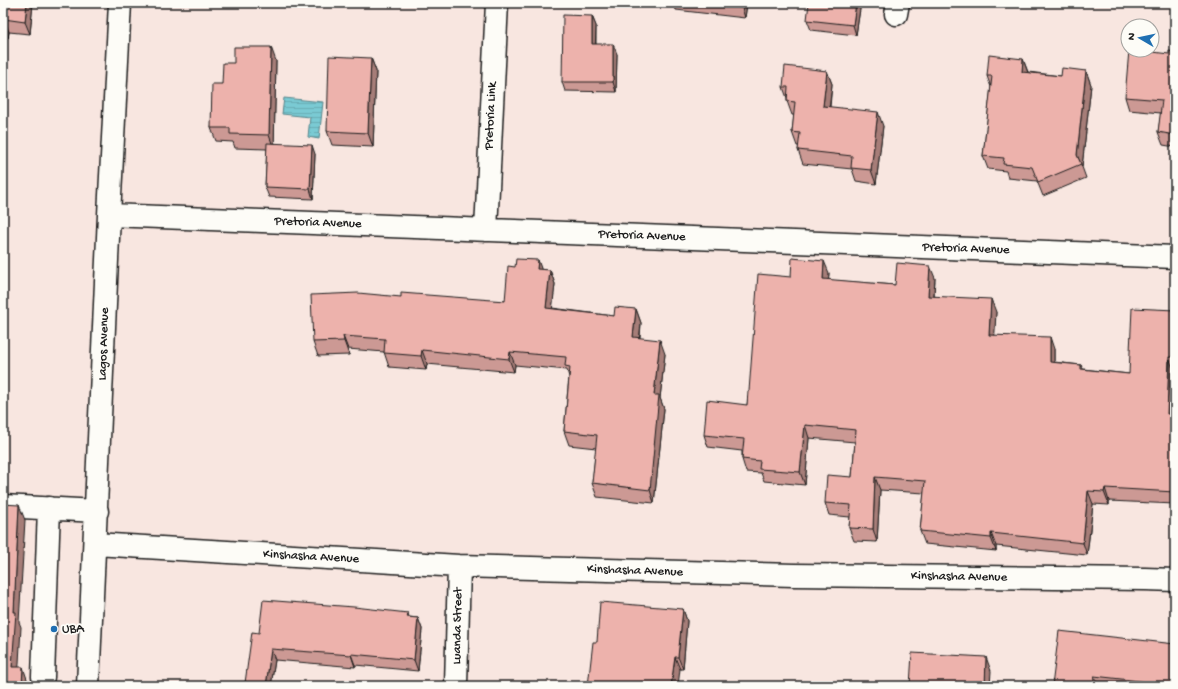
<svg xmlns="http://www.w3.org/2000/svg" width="1178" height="689" font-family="'Gochi Hand',sans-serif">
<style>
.water{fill:url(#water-rules);stroke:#54848a}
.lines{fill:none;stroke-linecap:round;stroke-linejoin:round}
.minor-casing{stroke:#1c1c1c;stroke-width:25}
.minor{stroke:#fdfcf7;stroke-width:22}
.wall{fill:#cc9994;stroke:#1c1c1c}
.shaded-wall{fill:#a67d78;stroke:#1c1c1c}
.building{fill:#edb2ac;stroke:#1c1c1c}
.poi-dot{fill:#1f6fb2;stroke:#fdfcf7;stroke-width:1.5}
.labels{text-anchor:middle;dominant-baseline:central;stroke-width:3.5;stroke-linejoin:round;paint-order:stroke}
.street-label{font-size:13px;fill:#1c1c1c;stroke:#fdfcf7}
.poi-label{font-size:13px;fill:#1c1c1c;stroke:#fdfcf7;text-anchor:start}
</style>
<defs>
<pattern id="water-rules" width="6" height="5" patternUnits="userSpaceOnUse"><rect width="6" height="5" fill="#7acad3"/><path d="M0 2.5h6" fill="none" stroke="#69adb5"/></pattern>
</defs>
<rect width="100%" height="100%" fill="#f8e6e0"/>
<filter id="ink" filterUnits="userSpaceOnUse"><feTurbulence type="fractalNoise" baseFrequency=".025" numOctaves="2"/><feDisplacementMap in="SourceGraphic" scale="8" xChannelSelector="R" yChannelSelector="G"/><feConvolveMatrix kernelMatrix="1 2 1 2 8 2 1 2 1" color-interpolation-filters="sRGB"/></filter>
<g filter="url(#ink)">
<path class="water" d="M 284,98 L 323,102 L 319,139 L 308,137 L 310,117 L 282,114 Z"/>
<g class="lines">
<g class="minor-casing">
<path id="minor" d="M 896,14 L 898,3
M 109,215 L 1175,257
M 486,230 L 497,3
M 3,506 L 97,511
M 95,544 L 459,566 L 794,575 L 1145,579 L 1175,580
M 43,677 L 49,508
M 88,686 L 109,215 L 120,3
M 456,686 L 459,566"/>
</g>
<use href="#minor" class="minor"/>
</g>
<path class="wall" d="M 3,3 L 33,3 L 30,34 L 9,32 L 8,38 L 3,37 Z
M 674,3 L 747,3 L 745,18 L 676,10 Z
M 860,9 L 856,35 L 811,30 L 807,20 Z
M 592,16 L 596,26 L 596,44 L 617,54 L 616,92 L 565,91 L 562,82 Z
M 1175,52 L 1175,147 L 1163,145 L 1158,132 L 1161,113 L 1129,110 L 1125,97 L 1169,54 Z
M 371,58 L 376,71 L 373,147 L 332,145 L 327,131 Z
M 1023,59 L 1028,72 L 1061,76 L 1086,71 L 1091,85 L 1082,167 L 1086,178 L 1043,196 L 1037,181 L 1008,178 L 1006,171 L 988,169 L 983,156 L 991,87 L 987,76 Z
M 276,61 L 274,143 L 315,154 L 313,199 L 269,197 L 265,187 L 267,149 L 235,148 L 233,142 L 216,141 L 211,128 L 222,84 L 234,63 Z
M 827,71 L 832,84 L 830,107 L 883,126 L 876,184 L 856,181 L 852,169 L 803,164 L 798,150 L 799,146 L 797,146 L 792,132 L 794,115 L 792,115 L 787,101 L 787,98 L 783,87 Z
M 538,260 L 541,270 L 550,270 L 555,284 L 552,308 L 614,316 L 636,309 L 641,323 L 640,338 L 665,354 L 660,398 L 664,409 L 654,503 L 597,497 L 592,483 L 596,448 L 569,445 L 564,431 L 569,377 L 567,370 L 515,365 L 514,372 L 427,364 L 426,370 L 389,367 L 384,352 L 348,349 L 349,355 L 318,356 L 313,342 L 401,297 L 505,301 L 515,267 Z
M 829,273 L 828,280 L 895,285 L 935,278 L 934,296 L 996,312 L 994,336 L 1054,349 L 1054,362 L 1081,365 L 1083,369 L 1129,374 L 1175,310 L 1175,369 L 1173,369 L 1172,414 L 1175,414 L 1175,504 L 1109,501 L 1109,505 L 1093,504 L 1087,555 L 996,546 L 996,551 L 925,544 L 920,531 L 924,493 L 880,490 L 877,542 L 854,541 L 849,528 L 850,517 L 829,515 L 825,503 L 852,477 L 855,442 L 809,438 L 805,485 L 764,481 L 761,473 L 746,472 L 742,459 L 742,451 L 708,447 L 704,435 L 747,405 L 749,391 L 791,277 Z
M 683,609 L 687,621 L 683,669 L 680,669 L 597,642 Z
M 408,613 L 409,617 L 418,618 L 422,629 L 418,671 L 355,665 L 355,667 L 275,660 L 271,686 L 246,686 L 245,683 L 259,633 Z
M 1175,644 L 1175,686 L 1052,686 Z"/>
<path class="shaded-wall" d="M 27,3 L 33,3 L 30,34 L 25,22 Z
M 743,3 L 747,3 L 745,18 L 742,8 Z
M 856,3 L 858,3 L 860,9 L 856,35 L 853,25 Z
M 592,16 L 596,26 L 595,53 L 592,44 Z
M 4,19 L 9,32 L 8,38 L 3,25 Z
M 613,44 L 617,54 L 616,92 L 613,82 Z
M 271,47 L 276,61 L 274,149 L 269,135 Z
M 371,58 L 376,71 L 373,147 L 368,133 Z
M 1023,59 L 1028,73 L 1022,72 Z
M 827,71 L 832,84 L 828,120 L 823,106 Z
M 1086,71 L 1091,85 L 1082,167 L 1077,155 Z
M 878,112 L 883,126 L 876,184 L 871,170 Z
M 312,145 L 315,154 L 313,199 L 310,189 Z
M 3,157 L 6,164 L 3,205 Z
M 538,260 L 543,274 L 537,269 Z
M 824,261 L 829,273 L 828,292 L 823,279 Z
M 930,266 L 935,278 L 933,308 L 928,296 Z
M 550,270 L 555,284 L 551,321 L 546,308 Z
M 991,299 L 996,312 L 994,348 L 989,335 Z
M 636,309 L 641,323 L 638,351 L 633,337 Z
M 343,336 L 348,349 L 349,355 L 344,341 Z
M 1050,337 L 1054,349 L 1054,375 L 1050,362 Z
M 660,340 L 665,354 L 660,398 L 664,409 L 654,503 L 650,490 L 654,395 Z
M 422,350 L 427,364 L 426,370 L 421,356 Z
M 510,352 L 515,365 L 514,372 L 509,359 Z
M 1169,357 L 1173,369 L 1171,427 L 1167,414 Z
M 805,425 L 809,438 L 805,485 L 800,472 Z
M 875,477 L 880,490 L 877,542 L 873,529 Z
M 1105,488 L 1109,501 L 1109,505 L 1104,492 Z
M 1088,491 L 1093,504 L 1087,555 L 1083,543 Z
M 19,505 L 25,520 L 19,622 L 21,627 L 18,681 L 12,667 L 14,612 Z
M 991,533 L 996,546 L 996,551 L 991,538 Z
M 683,609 L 687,621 L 683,669 L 678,657 Z
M 418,618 L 422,629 L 418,671 L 414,660 Z
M 271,649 L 275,660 L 271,686 L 266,686 Z
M 351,654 L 355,665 L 355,667 L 351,655 Z
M 675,657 L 680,669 L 678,686 L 671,686 Z
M 986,657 L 991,671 L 990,686 L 985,686 Z
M 23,667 L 28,682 L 28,686 L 22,686 Z
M 1094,676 L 1098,686 L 1093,686 Z"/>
<path class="building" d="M 3,3 L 27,3 L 25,22 L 4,19 L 3,25 Z
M 698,3 L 743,3 L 742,8 Z
M 809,3 L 856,3 L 853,25 L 807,20 Z
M 563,15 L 592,16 L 592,44 L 613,44 L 613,82 L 562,82 Z
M 234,47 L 271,47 L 269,135 L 230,134 L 230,128 L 211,128 L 212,84 L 222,84 L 223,63 L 234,63 Z
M 1129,50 L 1136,50 L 1169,54 L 1169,51 L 1175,52 L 1175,135 L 1158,132 L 1162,100 L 1125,97 Z
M 989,55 L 1023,59 L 1022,72 L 1061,76 L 1062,68 L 1086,71 L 1077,155 L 1081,164 L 1038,182 L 1032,167 L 1003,164 L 1004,158 L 983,156 L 992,76 L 987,76 Z
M 329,56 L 371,58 L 368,133 L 327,131 Z
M 785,66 L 827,71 L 823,106 L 878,112 L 871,170 L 851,168 L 852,156 L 798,150 L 800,133 L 792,132 L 795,102 L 787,101 L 788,87 L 783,87 Z
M 267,143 L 312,145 L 310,189 L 265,187 Z
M 792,258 L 824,261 L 823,279 L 895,285 L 897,263 L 930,266 L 928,296 L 991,299 L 989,335 L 1050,337 L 1050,362 L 1081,365 L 1081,369 L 1129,374 L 1132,308 L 1175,310 L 1175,357 L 1169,357 L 1167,414 L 1175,414 L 1175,492 L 1105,488 L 1104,492 L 1088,491 L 1083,543 L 991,533 L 991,538 L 920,531 L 925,481 L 875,477 L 873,529 L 849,528 L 851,505 L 825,503 L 827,475 L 852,477 L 856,430 L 805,425 L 800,472 L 759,469 L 760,461 L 742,459 L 744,439 L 704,435 L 707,400 L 747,405 L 748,391 L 749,391 L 758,274 L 791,277 Z
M 516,259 L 538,260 L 537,269 L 550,270 L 546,308 L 614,316 L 615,307 L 636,309 L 633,337 L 660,340 L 654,395 L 659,395 L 650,490 L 592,483 L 597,435 L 564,431 L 570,367 L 565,366 L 566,357 L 510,352 L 509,359 L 422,350 L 421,356 L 384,353 L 385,339 L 343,336 L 344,341 L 313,342 L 311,295 L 358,293 L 401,297 L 401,293 L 505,301 L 508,266 L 515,267 Z
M 3,504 L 19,505 L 14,612 L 16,612 L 12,667 L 23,667 L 22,686 L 3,686 Z
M 263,600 L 354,607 L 408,613 L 407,617 L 418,618 L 414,660 L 351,654 L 351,655 L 271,649 L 266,686 L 245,683 L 252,632 L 259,633 Z
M 600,602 L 683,609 L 678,657 L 675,657 L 671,686 L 588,686 L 593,642 L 597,642 Z
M 1059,631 L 1175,644 L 1175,685 L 1094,676 L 1093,686 L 1052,686 Z
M 912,653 L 986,657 L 985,686 L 910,686 Z"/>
</g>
<circle class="poi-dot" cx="54" cy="629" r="4"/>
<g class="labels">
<g class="street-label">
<text transform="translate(491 116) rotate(-87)">Pretoria Link</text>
<text transform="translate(318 223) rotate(2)">Pretoria Avenue</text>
<text transform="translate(642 236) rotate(2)">Pretoria Avenue</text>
<text transform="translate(966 249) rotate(2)">Pretoria Avenue</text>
<text transform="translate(104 344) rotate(-88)">Lagos Avenue</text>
<text transform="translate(311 557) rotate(3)">Kinshasha Avenue</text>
<text transform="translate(635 571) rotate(2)">Kinshasha Avenue</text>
<text transform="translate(959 577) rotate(1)">Kinshasha Avenue</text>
<text transform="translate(458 626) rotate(-89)">Luanda Street</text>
</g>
<g class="poi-label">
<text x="62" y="629">UBA</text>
</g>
</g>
<rect width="1178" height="689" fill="none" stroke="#fdfcf7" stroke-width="16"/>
<rect x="8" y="8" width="1162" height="673" fill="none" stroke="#1c1c1c" stroke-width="1.5" filter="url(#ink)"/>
<g transform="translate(1140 38) rotate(279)"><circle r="19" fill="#fdfcf7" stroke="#a3a29f"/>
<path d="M0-3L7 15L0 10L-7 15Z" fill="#1f6fb2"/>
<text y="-6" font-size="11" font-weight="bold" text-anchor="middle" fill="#1c1c1c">N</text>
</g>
</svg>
